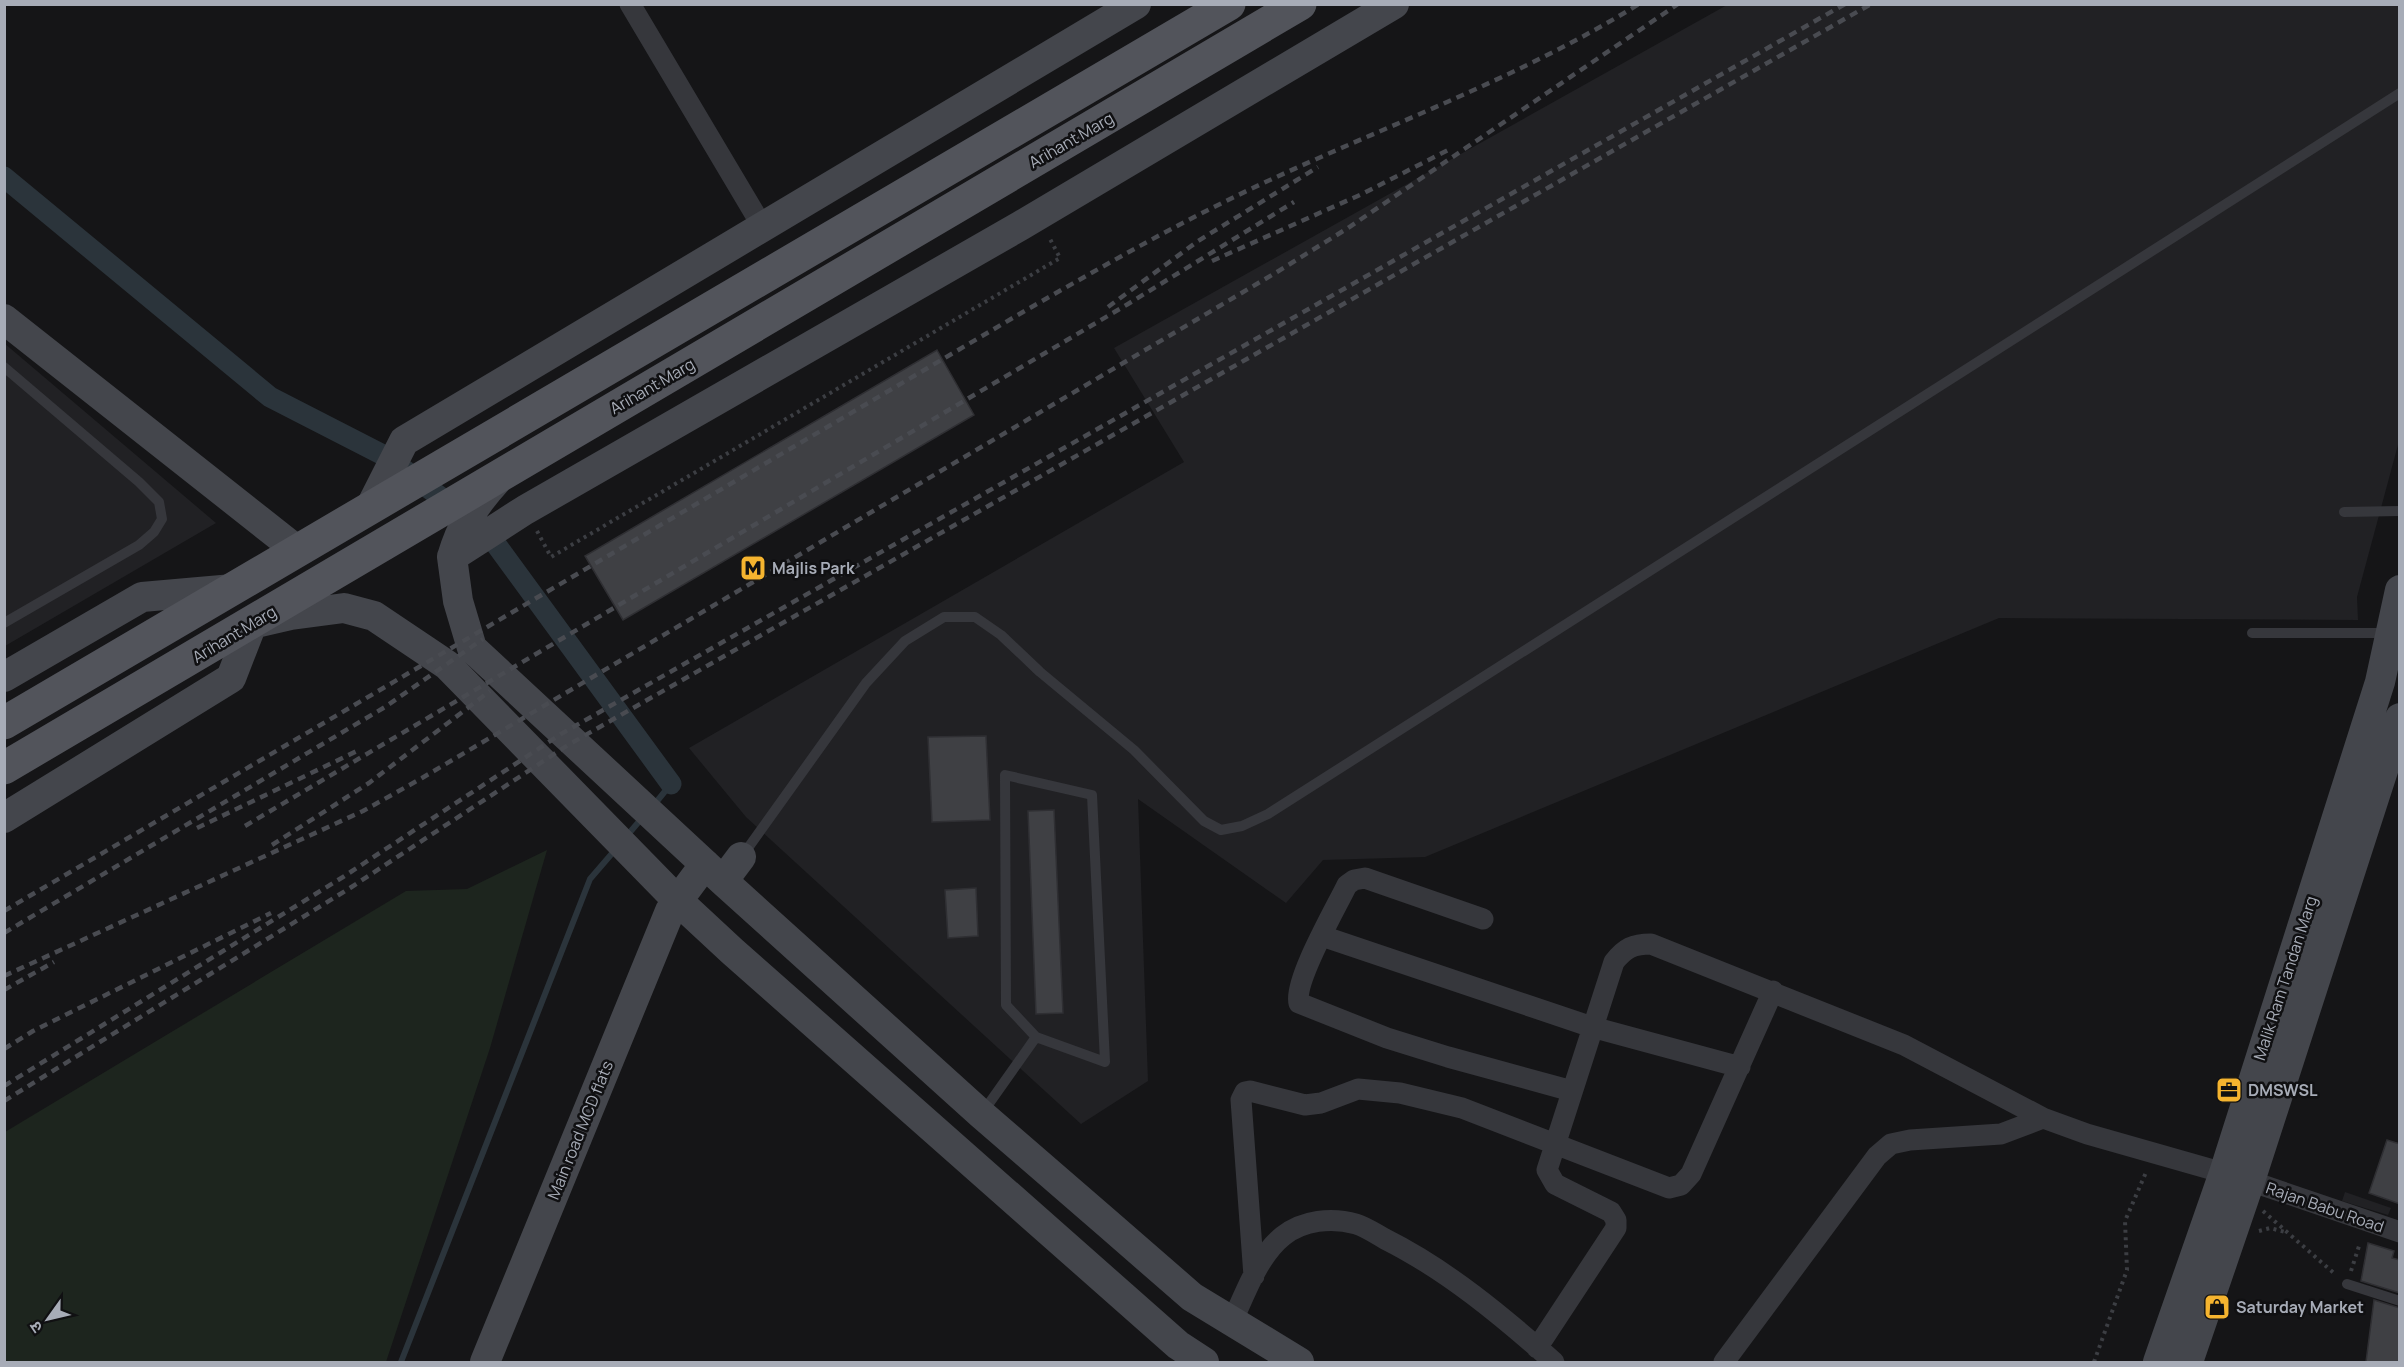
<svg xmlns="http://www.w3.org/2000/svg" width="2404" height="1367" font-family="Manrope,'Noto Sans Devanagari',sans-serif">
<style>
.built{fill:#212124}
.green{fill:#1d251e}
.lines{fill:none;stroke-linecap:round;stroke-linejoin:round}
.stream{stroke:#2b343b;stroke-width:6}
.canal{stroke:#2b343b;stroke-width:21}
.building{fill:#3f4044;stroke:#2f2f33;stroke-width:1.5}
.path{stroke:#3c3e43;stroke-width:4;stroke-dasharray:3 4.5;stroke-linecap:butt}
.lane{stroke:#36373c;stroke-width:10}
.street{stroke:#36373c;stroke-width:21}
.secondary{stroke:#44464c;stroke-width:30}
.primary{stroke:#52545b;stroke-width:33}
.rail{stroke:#494b51;stroke-width:4.5;stroke-dasharray:8 6;stroke-linecap:butt}
.labels{text-anchor:middle;dominant-baseline:central;stroke-width:5;stroke-linejoin:round;paint-order:stroke}
.street-label{font-size:16px;fill:#a7acb7;stroke:#101012}
.poi-label{font-size:16px;font-weight:bold;fill:#a7acb7;stroke:#101012;text-anchor:start}
</style>
<rect width="100%" height="100%" fill="#151517"/>
<path class="built" d="M 1727,5 L 2399,5 L 2399,441 L 2357,597 L 2358,620 L 1999,618 L 1425,857 L 1323,860 L 1286,903 L 1138,799 L 1148,1081 L 1081,1124 L 746,817 L 689,748 L 1184,462 L 1114,348 Z
M 4,343 L 216,523 L 5,646 L 4,646 Z
M 2345,1192 L 2391,1208 L 2388,1215 L 2342,1201 Z"/>
<path class="green" d="M 547,850 L 490,1048 L 386,1362 L 5,1362 L 5,1132 L 406,891 L 467,889 Z"/>
<g class="lines">
<path class="stream" d="M 653,806 L 671,784
M 625,838 L 642,818
M 401,1362 L 590,879 L 615,850"/>
<path class="canal" d="M 4,177 L 270,397 L 387,457 L 487,532 L 671,784"/>
</g>
<path class="building" d="M 937,350 L 974,415 L 623,620 L 585,556 Z
M 986,736 L 990,820 L 932,822 L 928,737 Z
M 1054,810 L 1063,1013 L 1036,1014 L 1028,811 Z
M 976,888 L 978,936 L 948,938 L 945,890 Z
M 2225,1079 L 2235,1082 L 2229,1099 L 2219,1094 Z
M 2387,1140 L 2400,1144 L 2400,1204 L 2369,1193 Z
M 2368,1243 L 2394,1251 L 2392,1258 L 2400,1260 L 2400,1293 L 2361,1281 Z
M 2374,1300 L 2400,1308 L 2400,1362 L 2366,1362 Z"/>
<g class="lines">
<path class="path" d="M 537,531 L 551,557 L 1060,258 L 1049,237
M 2263,1211 L 2336,1275
M 2259,1231 L 2270,1228 L 2285,1232
M 2351,1271 L 2360,1243
M 2094,1362 L 2127,1270 L 2125,1221 L 2147,1170"/>
<path class="lane" d="M 4,367 L 139,482 L 159,502 L 162,519 L 154,532 L 139,545 L 4,623
M 2344,512 L 2400,511
M 2252,633 L 2388,633
M 743,855 L 866,683 L 905,641 L 944,617 L 975,617 L 1001,635 L 1040,672 L 1134,750 L 1204,821 L 1221,830 L 1242,826 L 1268,814 L 2400,93
M 983,1112 L 1036,1037 L 1006,1005 L 1005,775 L 1092,795 L 1105,1062 L 1036,1037
M 2347,1284 L 2400,1301"/>
<path class="street" d="M 630,4 L 762,226
M 1483,919 L 1365,878 L 1354,880 L 1347,885 C 1336,908 1293,982 1299,1003 L 1387,1038 L 1448,1057 L 1572,1091
M 1322,936 L 1592,1027 L 1740,1067
M 2250,1181 L 2400,1232
M 1254,1276 L 1241,1100 L 1245,1092 L 1250,1091 L 1305,1105 L 1321,1103 L 1358,1089 L 1400,1093 L 1462,1108 L 1669,1188 L 1681,1185 L 1691,1174 L 1773,991
M 1232,1322 C 1245,1294 1258,1256 1283,1236 C 1303,1220 1332,1217 1356,1224 C 1366,1227 1376,1234 1385,1239 C 1447,1270 1502,1316 1554,1362
M 1537,1348 L 1616,1228 L 1616,1220 L 1611,1212 L 1555,1184 L 1547,1170 L 1614,962 C 1625,948 1633,944 1651,944 L 1904,1045 L 2043,1118 L 2087,1134 L 2224,1173
M 1724,1362 L 1877,1156 L 1891,1144 L 1910,1140 L 2001,1134 L 2043,1118"/>
<path class="secondary" d="M 4,319 L 298,551
M 369,510 L 404,441 L 1136,4
M 452,557 C 461,526 475,504 497,480
M 4,677 L 142,597 L 233,589
M 4,818 L 231,678 L 252,624 L 291,615 L 344,608 L 374,616 L 447,665 L 676,899 L 732,951 L 1178,1345 L 1204,1362
M 723,881 L 741,857
M 485,1362 L 670,911 L 705,864
M 1299,1362 L 1192,1297 L 1107,1223 L 981,1114 L 723,881 L 472,648 L 458,601 L 452,557 L 525,510 L 1020,226 L 1394,4
M 2158,1362 L 2224,1173 L 2380,682 L 2400,590
M 2188,1362 L 2250,1181 L 2400,718"/>
<path class="primary" d="M 4,723 L 1229,4
M 4,768 L 1300,4"/>
<path class="rail" d="M 1212,261 L 1362,194 L 1448,150
M 1108,307 L 1198,241 L 1318,167
M 245,826 L 1128,304 L 1294,202
M 197,828 L 359,750
M 272,845 L 369,783 L 490,691
M 4,911 L 1028,309 C 1093,272 1157,235 1224,202 C 1361,134 1508,85 1639,4
M 4,933 L 385,707 L 483,639
M 4,976 L 363,811 L 422,778 L 1277,272 L 1348,228 L 1678,4
M 4,990 L 54,962
M 4,1049 L 33,1031 L 271,913
M 4,1086 L 343,877 L 561,734 L 1845,4
M 4,1101 L 350,888 L 568,745 L 1871,4"/>
</g>
<defs>
<g id="metro-square" transform="scale(1.35)"><rect x="-9" y="-9" width="18" height="18" rx="4" fill="#f5b42f" stroke="#101012"/><path d="M-5.5 5V-5H-3L0 0L3-5H5.5V5H3V-.5L0 4L-3-.5V5Z" fill="#111"/></g>
<g id="office-square" transform="scale(1.35)"><rect x="-9" y="-9" width="18" height="18" rx="4" fill="#f5b42f" stroke="#101012"/><path d="M-6-3h4V-5.5h4V-3h4V5H-6ZM-1-4.5V-3h2v-1.5ZM-6 0V1H6V0Z" fill="#111"/></g>
<g id="shop-square" transform="scale(1.35)"><rect x="-9" y="-9" width="18" height="18" rx="4" fill="#f5b42f" stroke="#101012"/><path d="M-5-2.5h2.3a2.7 3.5 0 0 1 5.4 0H5L5.5 6h-11ZM-1.5-2.5h3a1.5 2.3 0 0 0-3 0Z" fill="#111"/></g>
</defs>
<g fill-rule="evenodd">
<use href="#metro-square" x="753" y="568"/>
<use href="#office-square" x="2229" y="1090"/>
<use href="#shop-square" x="2217" y="1307"/>
</g>
<g class="labels">
<g class="street-label">
<text transform="translate(1071 140) rotate(-30)">Arihant Marg</text>
<text transform="translate(652 386) rotate(-30)">Arihant Marg</text>
<text transform="translate(234 634) rotate(-31)">Arihant Marg</text>
<text transform="translate(2285 978) rotate(-72)">Malik Ram Tandan Marg</text>
<text transform="translate(580 1130) rotate(-68)">Main road MCD flats</text>
<text transform="translate(2325 1207) rotate(19)">Rajan Babu Road</text>
</g>
<g class="poi-label">
<text x="772" y="568">Majlis Park</text>
<text x="2248" y="1090">DMSWSL</text>
<text x="2236" y="1307">Saturday Market</text>
</g>
</g>
<rect width="2404" height="1367" fill="none" stroke="#a7acb7" stroke-width="12"/>
<g transform="translate(48 1319) rotate(236)" stroke="#101012" stroke-width="4.5" paint-order="stroke">
<path d="M0-4.5L10 22L0 15L-10 22Z" fill="#a7acb7"/>
<text y="-9" font-size="16" font-weight="bold" text-anchor="middle" fill="#a7acb7">उ</text>
</g>
</svg>
